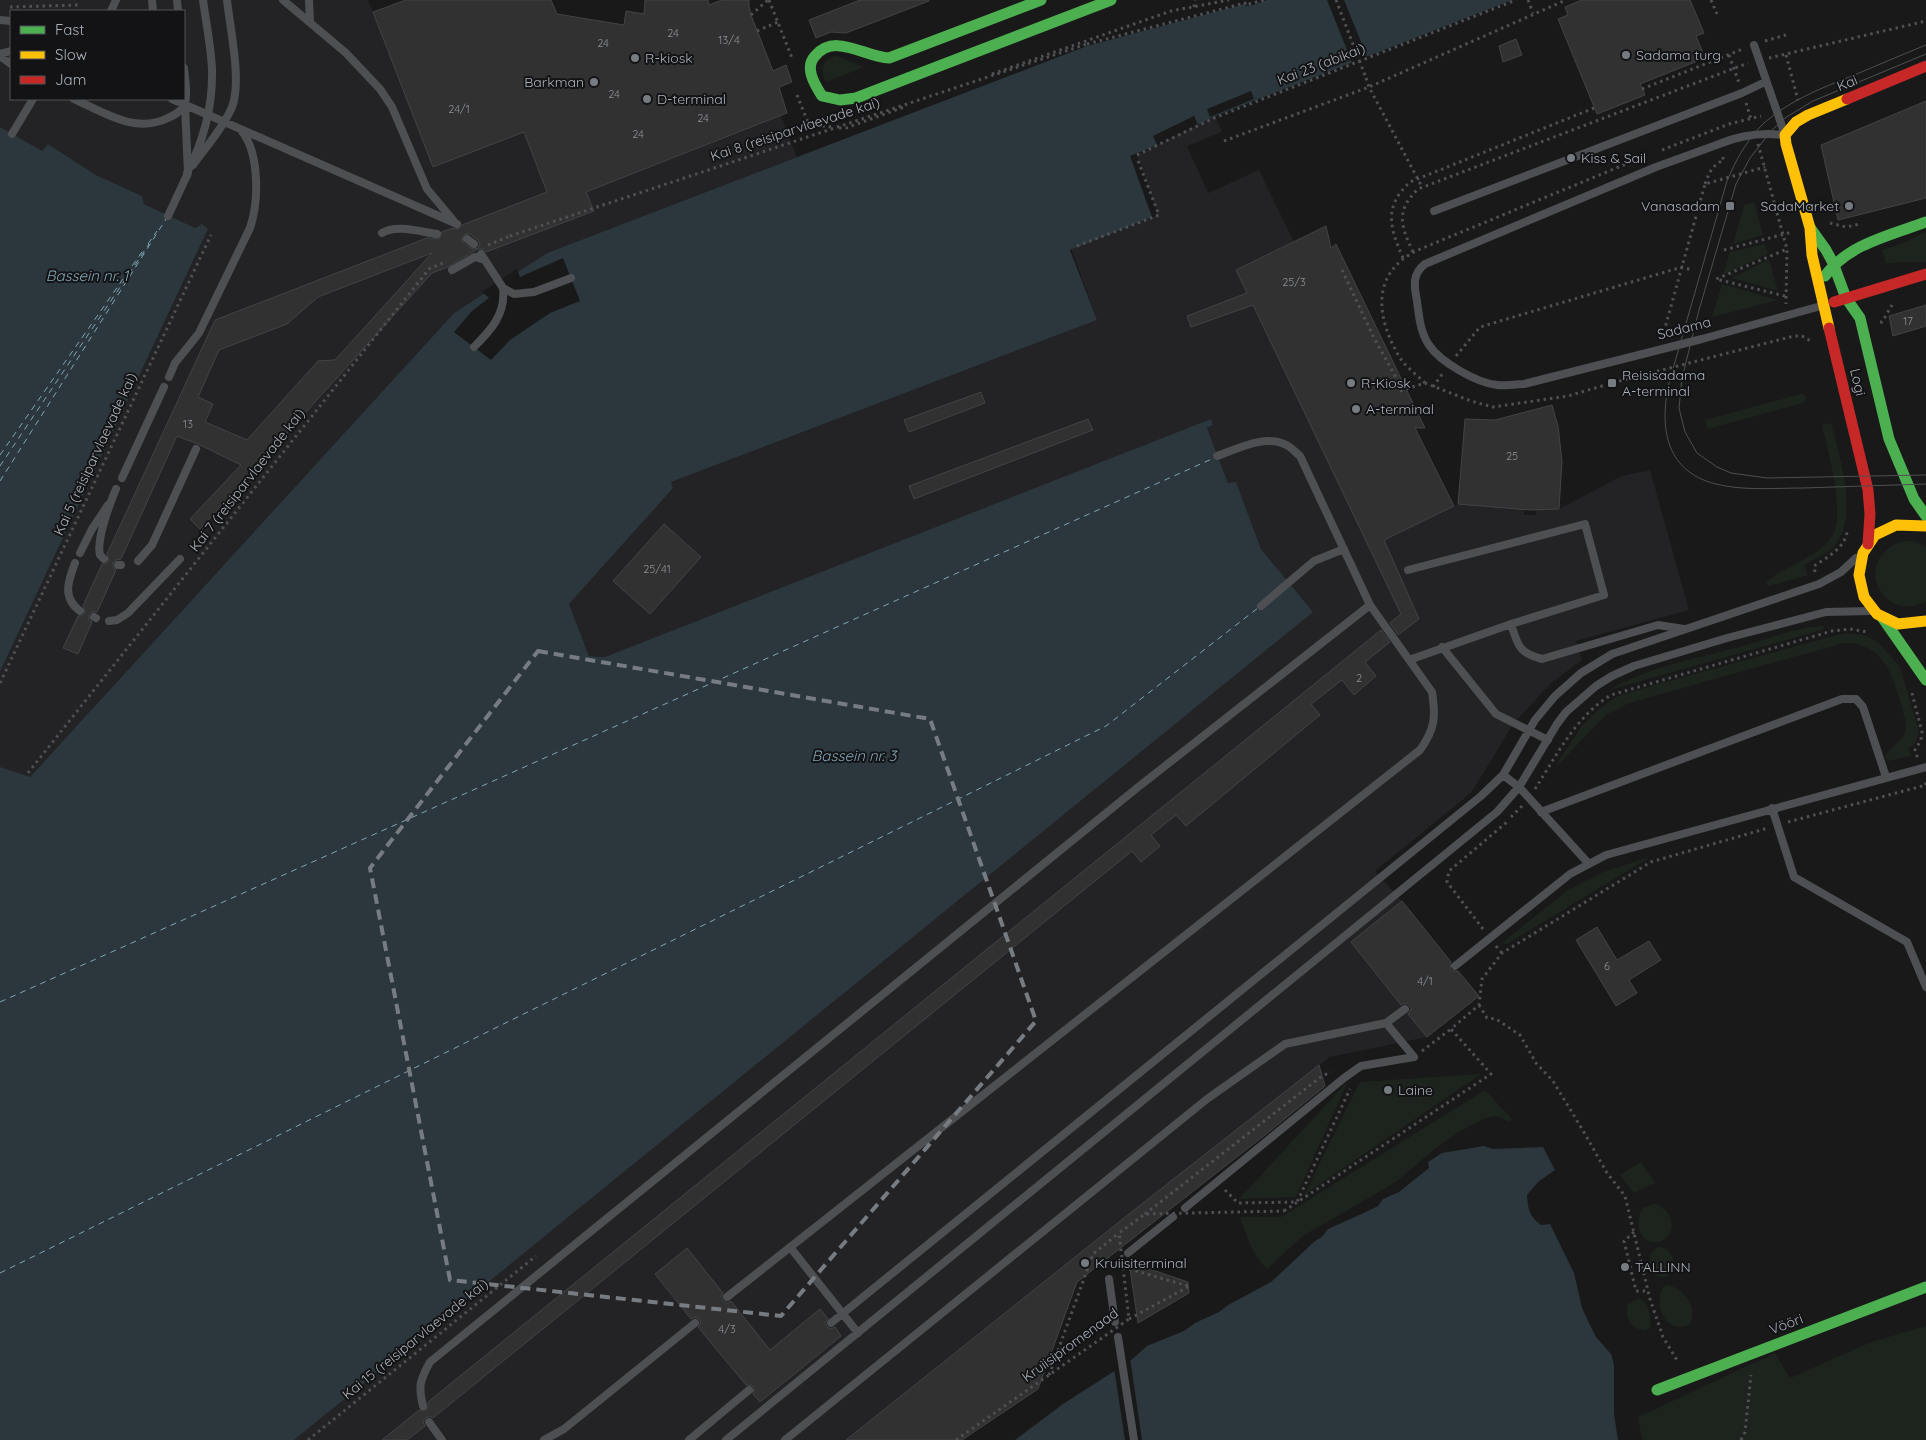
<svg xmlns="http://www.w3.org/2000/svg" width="1926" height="1440" font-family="Quicksand,sans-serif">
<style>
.built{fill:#232325;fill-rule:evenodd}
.green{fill:#1d241d}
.water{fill:#2b373c}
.pier{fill:#191919}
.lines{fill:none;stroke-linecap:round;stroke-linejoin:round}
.ferry{stroke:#80a5b6;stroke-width:1;stroke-dasharray:6 5;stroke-linecap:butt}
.building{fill:#313131;stroke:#414345;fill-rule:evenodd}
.path{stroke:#4f5054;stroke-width:3;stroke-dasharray:2.5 4;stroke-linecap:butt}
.lane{stroke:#4d4f52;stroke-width:8}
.fast{stroke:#4caf50;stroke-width:11}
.slow{stroke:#ffc107;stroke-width:11}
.jam{stroke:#c62828;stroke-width:11}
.tram{stroke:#4d4f51;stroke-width:1}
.path-bridge{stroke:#4f5054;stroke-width:3;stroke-dasharray:2.5 4;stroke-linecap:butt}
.lane-bridge{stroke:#4d4f52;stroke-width:8}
.marked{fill:none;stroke:#777c82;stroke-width:4;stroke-dasharray:10 6;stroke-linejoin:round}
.poi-dot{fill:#777c82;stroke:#131315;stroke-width:2}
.labels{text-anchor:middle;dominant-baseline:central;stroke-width:4;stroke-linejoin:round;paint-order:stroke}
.number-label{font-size:11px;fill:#8c9198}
.poi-label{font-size:14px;fill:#aab1ba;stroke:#131315;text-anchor:start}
.street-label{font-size:14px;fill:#aab1ba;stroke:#131315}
.water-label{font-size:15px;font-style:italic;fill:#80a5b6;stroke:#131315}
</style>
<rect width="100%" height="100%" fill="#191919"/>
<path class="built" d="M 0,0 L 368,0 L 373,12 L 405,0 L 472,0 L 553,205 L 781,116 L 797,157 L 547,253 L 454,313 L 30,777 L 27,777 L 0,767 L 0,672 L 208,229 L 195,229 L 144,204 L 142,196 L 96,175 L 48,144 L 42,152 L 35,150 L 0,127 ZM 11,11 L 184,11 L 184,99 L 11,99 Z
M 1215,116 L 1222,132 L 1187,146 L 1208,193 L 1259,170 L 1294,242 L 1236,270 L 1370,547 L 1458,504 L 1524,509 L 1524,515 L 1536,515 L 1536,510 L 1559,509 L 1622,476 L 1650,470 L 1689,610 L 1576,641 L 1582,660 L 1551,683 L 1514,723 L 1471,793 L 1375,871 L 1402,901 L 1351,942 L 1427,1037 L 1330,1057 L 1129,1214 L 846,1440 L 293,1440 L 1312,612 L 1261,549 L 1236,483 L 1228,483 L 1207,428 L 1213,425 L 1211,420 L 605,657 L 589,656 L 569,604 L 671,482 L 1097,320 L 1071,248 L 1158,215 L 1137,155 Z"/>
<path class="green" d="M 837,56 L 864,67 L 826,82 C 820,69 821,59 837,56 Z
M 1754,202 L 1763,235 L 1733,244 L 1744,205 Z
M 1926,232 L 1926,262 L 1886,263 L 1882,250 L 1901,244 Z
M 1765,244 L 1768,254 L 1723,275 L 1730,252 Z
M 1769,259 L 1778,291 L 1732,278 Z
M 1722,284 L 1778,300 L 1712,317 Z
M 1801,394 L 1805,395 L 1807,398 L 1803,403 L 1708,429 L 1705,420 Z
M 1831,423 C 1839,455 1859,514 1836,544 C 1828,554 1815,559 1804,565 L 1808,575 L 1769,586 L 1767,585 L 1767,581 C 1784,568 1804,561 1820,549 C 1825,545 1830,540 1833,535 C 1845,511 1828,450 1822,425 Z
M 1903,541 L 1914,541 L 1926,547 L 1926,601 C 1882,626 1850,558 1903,541 Z
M 1825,626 L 1822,630 L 1609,690 C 1647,667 1698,658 1740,647 C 1767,639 1796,627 1825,626 Z
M 1845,633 L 1863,635 L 1878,642 L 1900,667 L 1919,731 L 1915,744 L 1908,749 L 1912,756 L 1888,761 L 1885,757 C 1890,746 1904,742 1906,729 C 1906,718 1902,708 1899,698 C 1891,669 1879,642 1844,643 L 1629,703 L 1608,714 L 1600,721 L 1557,766 L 1556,765 L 1581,727 L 1598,710 L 1616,697 L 1654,685 Z
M 1650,857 L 1507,944 L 1502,943 L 1568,890 L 1603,872 Z
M 1481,1074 L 1304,1195 L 1360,1082 Z
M 1348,1081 L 1296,1197 L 1239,1199 Z
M 1485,1090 L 1512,1119 L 1510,1122 L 1496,1116 L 1485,1118 L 1460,1131 L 1431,1152 L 1396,1182 L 1303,1236 L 1267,1269 C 1253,1256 1246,1235 1240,1217 L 1281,1217 Z
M 1641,1162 L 1655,1183 L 1634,1193 L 1620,1175 Z
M 1654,1204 C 1661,1205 1665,1209 1669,1215 C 1682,1239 1646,1255 1639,1229 C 1637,1221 1639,1213 1644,1207 Z
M 1658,1247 C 1666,1247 1671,1252 1673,1259 C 1676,1289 1642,1279 1651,1253 Z
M 1667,1285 C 1684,1288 1700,1309 1689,1325 C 1666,1334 1653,1306 1663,1287 Z
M 1638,1299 L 1643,1300 C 1649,1308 1652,1318 1650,1328 L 1645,1330 C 1630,1331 1624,1315 1628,1304 Z
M 1926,1326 L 1926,1440 L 1642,1440 L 1638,1417 L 1775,1353 L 1790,1378 L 1871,1342 Z"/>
<path class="water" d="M 1267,0 L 1512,0 L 1215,116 L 1157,145 L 1130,156 L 1152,217 L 1070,250 L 1097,320 L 671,482 L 673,488 L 569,604 L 589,656 L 605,657 L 1211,419 L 1213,425 L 1207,428 L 1228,483 L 1236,482 L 1261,549 L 1313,612 L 294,1440 L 0,1440 L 0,767 L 30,777 L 454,313 L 547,253 L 1087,46 L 1245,4 L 1245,6 L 1253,5 Z
M 0,127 L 42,151 L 48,144 L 96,175 L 142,196 L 144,204 L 195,228 L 202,224 L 208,229 L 0,672 Z
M 1484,1146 L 1493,1149 L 1543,1147 L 1555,1170 L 1538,1182 L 1527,1195 C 1528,1209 1529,1216 1541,1225 L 1550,1224 L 1574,1273 L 1582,1308 L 1589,1323 L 1596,1337 L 1611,1354 L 1614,1365 L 1614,1414 L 1618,1440 L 1015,1440 L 1063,1404 L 1130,1361 L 1147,1346 L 1184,1331 L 1195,1323 L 1219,1312 L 1228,1305 L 1271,1282 L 1315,1241 L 1322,1237 L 1328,1229 L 1368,1211 L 1378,1206 L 1383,1199 L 1399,1192 L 1429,1168 L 1428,1162 L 1442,1153 Z"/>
<path class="pier" d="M 1327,0 L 1344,0 L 1368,59 L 1353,65 Z
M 1251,91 L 1254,99 L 1210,117 L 1207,109 Z
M 1194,116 L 1198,125 L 1157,145 L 1153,136 Z
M 563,258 L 580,301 L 550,313 L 510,340 L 491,360 L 454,332 L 472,311 L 489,298 L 482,292 L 517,269 L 520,277 Z
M 1130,1358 L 1142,1440 L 1125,1440 L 1114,1368 Z"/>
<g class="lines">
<path class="ferry" d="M 148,244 L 157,231
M 0,455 L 144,249
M 0,466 L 149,244
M 0,481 L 166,219
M 0,1002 L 1214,458
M 0,1273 L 1106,726 L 1258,608"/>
</g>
<path class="building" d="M 406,0 L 551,0 L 557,14 L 624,25 L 626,11 L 644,14 L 645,0 L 708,0 L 709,5 L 722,0 L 749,0 L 749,6 L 751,15 L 773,71 L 786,65 L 792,82 L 779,87 L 787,113 L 586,192 L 594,211 L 486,252 L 483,249 L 478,249 L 448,267 L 432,273 L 200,529 L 190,519 L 241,465 L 198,444 L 177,436 L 121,559 L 116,560 L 113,563 L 113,567 L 116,570 L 97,612 L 91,612 L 89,615 L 89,620 L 92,622 L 78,654 L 63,648 L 78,616 L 82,616 L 85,613 L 83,606 L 102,564 L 106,564 L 109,561 L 107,554 L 215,320 L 427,238 L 439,239 L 442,232 L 453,228 L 458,229 L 462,225 L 547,192 L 524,132 L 433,167 L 373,12 ZM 465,234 L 470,234 L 478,240 L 480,244 L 478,248 L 473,249 L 463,243 L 462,238 ZM 432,253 L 335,360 L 318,361 L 247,440 L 205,422 L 213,404 L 198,397 L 219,350 L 287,324 L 318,297 Z
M 860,0 L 929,0 L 929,1 L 846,33 L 831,32 L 816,38 L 809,20 Z
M 1582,0 L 1690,0 L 1704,33 L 1696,36 L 1705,58 L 1640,84 L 1645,95 L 1597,114 L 1558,19 L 1568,15 L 1565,7 Z
M 1516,39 L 1522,55 L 1503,62 L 1499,46 Z
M 1926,101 L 1926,198 L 1838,220 L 1821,145 Z
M 1326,226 L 1331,248 L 1336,244 L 1425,428 L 1415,428 L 1454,506 L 1384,540 L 1419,619 L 1398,635 L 1390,623 L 1401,614 L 1253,305 L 1191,327 L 1187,316 L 1247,293 L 1236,270 Z
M 1926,305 L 1926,326 L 1893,336 L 1889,316 Z
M 981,392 L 985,403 L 909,432 L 904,420 Z
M 1552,405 L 1558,426 L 1562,461 L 1559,509 L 1530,510 L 1458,504 L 1465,419 L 1495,420 Z
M 1088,419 L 1093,430 L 914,499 L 909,486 Z
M 664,524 L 701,557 L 650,614 L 613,581 Z
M 1381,630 L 1390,642 L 1365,662 L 1376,676 L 1354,695 L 1342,680 L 1311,704 L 1320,715 L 1186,826 L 1176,815 L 1151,835 L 1160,846 L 1141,862 L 1132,851 L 433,1418 L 429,1416 L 425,1418 L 423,1422 L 425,1426 L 407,1440 L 382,1440 L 419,1410 L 422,1411 L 426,1410 L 428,1407 L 428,1402 Z
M 1402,901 L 1451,962 L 1450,969 L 1453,971 L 1458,971 L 1479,996 L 1427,1037 L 1408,1014 L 1411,1009 L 1409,1005 L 1405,1003 L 1401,1005 L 1351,942 Z
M 1597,927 L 1617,960 L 1649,941 L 1661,960 L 1629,980 L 1637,993 L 1616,1006 L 1576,940 Z
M 1319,1065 L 1325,1086 L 1265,1135 L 1077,1282 L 1038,1389 L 962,1440 L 846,1440 L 1129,1214 Z
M 687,1248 L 723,1293 L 721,1297 L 723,1301 L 727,1303 L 731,1301 L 770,1350 L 820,1309 L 828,1319 L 825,1323 L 827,1327 L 831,1329 L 835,1327 L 841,1336 L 760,1402 L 753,1394 L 754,1387 L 750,1385 L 746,1385 L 698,1327 L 701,1323 L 699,1319 L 695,1317 L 691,1319 L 655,1274 Z
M 1129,1262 L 1188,1282 L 1189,1293 L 1138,1323 Z"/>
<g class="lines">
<path class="path" d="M 769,0 L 792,58
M 1528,0 L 1533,13
M 1711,0 L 1717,14
M 10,7 L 78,5
M 1194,7 L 1195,0
M 751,15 L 768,0
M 757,31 L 778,22
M 1765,41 L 1786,35
M 1087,44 L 1245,3 L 1245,5 L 1264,0
M 1729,55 L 1739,83
M 1786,55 L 1798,100
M 1769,58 L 1926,21
M 992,74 L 1171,11 L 1229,0
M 1366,78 L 1369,87 L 1422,187
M 1642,89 L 1743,49
M 797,95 L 809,125 L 833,127
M 1746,103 L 1751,119
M 839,128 L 846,128 L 907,106
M 1224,141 L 1369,87 L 1566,0
M 1758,144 L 1787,249 L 1786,304
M 1662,150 L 1729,124 L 1761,116
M 1137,155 L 1214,118 L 1516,0
M 1705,184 C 1709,173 1712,165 1724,160 L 1722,156
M 1830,223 L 1846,227 L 1860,224
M 510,236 L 1087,44
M 488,245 L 510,236
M 1077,246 L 1159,215 L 1137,158
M 1724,250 L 1792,232
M 1413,252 C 1401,226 1395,211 1418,189 L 1748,63
M 1403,258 C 1390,228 1383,207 1410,182 L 1594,108
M 1342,270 L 1374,338 L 1403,390
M 1785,296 L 1716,279 L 1787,249
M 1880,322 L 1882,322 L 1892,305
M 1666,334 L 1663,335 L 1705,184 L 1765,167
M 1456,356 L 1480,327 L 1682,267 L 1692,270
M 1425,383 C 1417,375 1406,367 1400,358 C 1376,318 1370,273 1418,250 L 1626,164
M 1433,387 L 1443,373
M 1400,391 L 1425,383 L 1471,401 L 1493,407 L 1568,396 L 1612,383 L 1794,336 L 1802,336 L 1812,342
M 1815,572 L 1814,566 C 1826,558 1845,548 1847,532
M 0,683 L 211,235
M 1912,693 L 1922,732 L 1921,740 L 1915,750 L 1918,759
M 28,773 L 429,269 L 443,263
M 1535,789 C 1557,755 1575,717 1611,695 L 1832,631 L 1850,629 L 1868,632
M 1511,817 L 1522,806
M 1788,822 L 1926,785 L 1924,779
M 1483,929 L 1447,882 L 1449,871 L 1507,822
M 1496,946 L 1502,953
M 1479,1005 L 1487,1018 L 1496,1019 L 1520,1035 L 1536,1063 L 1553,1081 L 1585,1134 L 1607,1173 L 1625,1196 L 1650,1299 L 1663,1337 L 1678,1362
M 1422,1051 L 1451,1029
M 1225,1190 L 1238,1203 L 1297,1202 L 1350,1089
M 1284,1211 L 1491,1074 L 1451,1029 L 1479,1005 L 1482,979 L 1502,953 L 1651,862 L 1768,828
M 1145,1214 L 1322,1076 L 1331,1072
M 1634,1232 L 1624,1241 L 1636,1291 L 1647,1291
M 1123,1267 L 1188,1286
M 1129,1319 L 1188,1287
M 1049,1375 L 1093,1254 L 1119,1233
M 308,1440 L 536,1256
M 1741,1440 L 1745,1432 L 1751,1375"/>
<path class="lane" d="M 152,0 L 153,11
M 177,0 L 178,11
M 283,0 L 346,53 L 380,89 L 392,107 L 427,189 L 453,220
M 309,0 L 310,22
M 111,11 L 116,0
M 0,20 L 11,21
M 1754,45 L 1784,132
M 0,54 L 11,51
M 0,56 L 11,64
M 74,99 C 105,113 135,134 168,118 C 175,115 183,111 185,103 C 188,93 185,79 184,68
M 172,99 L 457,224
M 12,134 L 33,99
M 1722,143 L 1656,167 L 1425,264 C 1412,274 1414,286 1417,301 C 1419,316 1420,332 1429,345 C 1440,362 1477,383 1497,385 C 1505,386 1515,384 1524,384 L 1702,339 L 1821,306
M 1719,144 C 1741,135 1760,132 1783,135
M 193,165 C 206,147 223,128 232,107 C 242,82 230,28 227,0
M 1434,211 L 1742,93 L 1765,82
M 168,216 L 188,173 L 185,105
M 382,233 C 397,224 421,232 437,234
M 467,239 L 474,244
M 481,254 L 503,288 L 514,294 L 534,292 L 571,278
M 452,270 L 475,257 L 485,260
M 474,347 C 491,330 506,314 503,288
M 169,377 L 175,363 L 199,333 L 250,228 C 259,201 260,151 240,129
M 122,478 L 164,387
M 80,553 L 92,529 L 108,505
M 104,559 L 100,555 C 96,540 110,503 116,489
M 138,561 L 152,545 L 196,449
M 75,563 C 68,581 62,598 80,611
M 118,565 L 121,565
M 1408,570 L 1585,524 L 1604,595 L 1511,624
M 1261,606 L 1314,561 L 1344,549
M 94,617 L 96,618
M 109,621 L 117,620 L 128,613 L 180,559
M 1442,647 L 1496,714 L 1548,740
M 1409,660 L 1511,624 C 1518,645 1518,653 1542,659 L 1658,625 L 1684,629
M 1503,775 L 1519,787 L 1589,864
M 1772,808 L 1794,877 L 1907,942 L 1926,987
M 1541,812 L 1842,699 L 1856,699 L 1863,707 L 1886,777
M 1455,966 L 1570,874 L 1606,855 L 1926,767
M 1185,1208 L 1344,1078 L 1361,1066 L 1414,1057 L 1386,1023
M 790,1247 L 858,1333
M 1128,1253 L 1173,1217
M 1109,1279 L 1115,1322
M 727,1297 L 1420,750 C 1435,729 1436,717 1432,692 L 1370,605 L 1300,456 C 1296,453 1292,448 1288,446 C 1267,433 1237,449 1217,456
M 831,1323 L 1481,796 L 1503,775 L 1535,720 L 1555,696 L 1581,673 L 1612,654 L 1819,584 L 1841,572 L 1856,558
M 1118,1337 L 1134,1440
M 423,1406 C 418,1386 420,1380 430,1362 L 1137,788 L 1370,605
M 429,1422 L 442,1440
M 544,1440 L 564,1429 L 695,1323
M 689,1440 L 749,1390
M 726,1440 L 1497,812 L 1519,787 L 1557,724 L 1566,712 L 1596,686 L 1612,676 L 1634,666 L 1727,638 L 1826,612 L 1871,611
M 785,1440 L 1207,1099 L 1285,1044 L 1386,1023 L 1405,1009"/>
<path class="fast" d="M 1041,0 L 889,58 C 864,57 835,32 815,56 C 804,68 815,85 822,96 L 840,100 L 856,98 L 1111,0
M 1811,229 L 1826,250 L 1833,263 L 1846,298 L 1860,318 L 1889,439 L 1914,499 L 1926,516
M 1825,276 C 1848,244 1891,235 1926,222
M 1882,617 L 1926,680
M 1657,1390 L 1926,1287"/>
<path class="slow" d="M 1829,328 L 1812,255 L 1810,228 L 1786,144 L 1785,135 L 1796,122 L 1808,115 L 1847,99
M 1926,526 L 1896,525 L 1875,535 L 1863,553 L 1859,575 L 1864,597 L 1877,614 L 1898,624 L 1926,621"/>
<path class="jam" d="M 1847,99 L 1926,66
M 1834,302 L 1926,274
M 1829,328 L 1868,490 L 1870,514 L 1868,544"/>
<path class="tram" d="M 1926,45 C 1901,55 1876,66 1852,76 C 1821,88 1789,101 1764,123 C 1747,139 1736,160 1727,181 L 1670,379 C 1659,423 1663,471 1716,484 C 1743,491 1775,488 1803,488 C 1844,487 1885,485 1926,484
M 1926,54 L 1813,101 L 1785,118 L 1771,131 L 1750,158 L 1736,184 L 1699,310 L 1682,378 L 1679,408 L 1685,432 L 1697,453 L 1717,467 L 1731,473 L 1767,478 L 1926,475"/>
<path class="path-bridge" d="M 1336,0 L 1366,78
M 956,1440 L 1129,1319 L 1119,1233 L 1145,1214 L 1284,1211"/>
<path class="lane-bridge" d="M 187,173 C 203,142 213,105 212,69 C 211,46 206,23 203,0"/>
</g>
<path class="marked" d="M 538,651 L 930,719 L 1036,1021 L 781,1316 L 450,1280 L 370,868 Z"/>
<g class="poi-dot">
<circle cx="1626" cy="55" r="5"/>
<circle cx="635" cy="58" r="5"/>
<circle cx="594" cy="82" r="5"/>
<circle cx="647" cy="99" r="5"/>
<circle cx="1571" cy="158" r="5"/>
<rect x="1725" y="201" width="10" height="10" rx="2.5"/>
<circle cx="1849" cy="206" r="5"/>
<circle cx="1351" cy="383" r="5"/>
<rect x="1607" y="378" width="10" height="10" rx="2.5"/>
<circle cx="1356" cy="409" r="5"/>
<circle cx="1388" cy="1090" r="5"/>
<circle cx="1085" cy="1263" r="5"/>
<circle cx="1625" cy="1267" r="5"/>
</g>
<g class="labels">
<g class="number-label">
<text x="673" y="33">24</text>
<text x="729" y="40">13/4</text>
<text x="603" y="43">24</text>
<text x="614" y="94">24</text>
<text x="459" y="109">24/1</text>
<text x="703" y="118">24</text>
<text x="638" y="134">24</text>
<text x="1294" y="282">25/3</text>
<text x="1908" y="321">17</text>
<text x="188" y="424">13</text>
<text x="1512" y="456">25</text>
<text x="657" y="569">25/41</text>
<text x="1359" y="678">2</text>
<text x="1607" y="966">6</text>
<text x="1425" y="981">4/1</text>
<text x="727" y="1329">4/3</text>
</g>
<g class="poi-label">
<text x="1636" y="55">Sadama turg</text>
<text x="645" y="58">R-kiosk</text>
<text x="584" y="82" text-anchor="end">Barkman</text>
<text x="657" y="99">D-terminal</text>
<text x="1581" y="158">Kiss &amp; Sail</text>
<text x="1720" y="206" text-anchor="end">Vanasadam</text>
<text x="1839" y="206" text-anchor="end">SadaMarket</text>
<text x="1622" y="375">Reisisadama<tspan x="1622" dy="16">A-terminal</tspan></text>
<text x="1361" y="383">R-Kiosk</text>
<text x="1366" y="409">A-terminal</text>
<text x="1398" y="1090">Laine</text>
<text x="1095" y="1263">Kruiisiterminal</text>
<text x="1635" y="1267">TALLINN</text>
</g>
<g class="street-label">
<text transform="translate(1321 64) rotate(-21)">Kai 23 (abikai)</text>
<text transform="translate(1847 83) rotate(-22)">Kai</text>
<text transform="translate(795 129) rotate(-18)">Kai 8 (reisiparvlaevade kai)</text>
<text transform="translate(1684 328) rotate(-14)">Sadama</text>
<text transform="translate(1858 382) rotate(77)">Logi</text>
<text transform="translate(95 454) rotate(-65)">Kai 5 (reisiparvlaevade kai)</text>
<text transform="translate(247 480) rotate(-52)">Kai 7 (reisiparvlaevade kai)</text>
<text transform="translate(1786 1324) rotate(-21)">Vööri</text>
<text transform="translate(415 1339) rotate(-39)">Kai 15 (reisiparvlaevade kai)</text>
<text transform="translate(1070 1345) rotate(-36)">Kruiisipromenaad</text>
</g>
<g class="water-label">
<text x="87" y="275">Bassein nr. 1</text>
<text x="854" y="755">Bassein nr. 3</text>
</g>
</g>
<rect x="10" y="10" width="175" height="90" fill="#131315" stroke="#4f5257"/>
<rect x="20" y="26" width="25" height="8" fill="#4caf50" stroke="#4f5257"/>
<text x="55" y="35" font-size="15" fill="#aab1ba">Fast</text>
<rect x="20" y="51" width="25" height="8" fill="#ffc107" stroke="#4f5257"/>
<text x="55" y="60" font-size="15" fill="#aab1ba">Slow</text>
<rect x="20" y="76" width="25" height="8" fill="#c62828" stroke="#4f5257"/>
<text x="55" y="85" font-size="15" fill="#aab1ba">Jam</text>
</svg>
